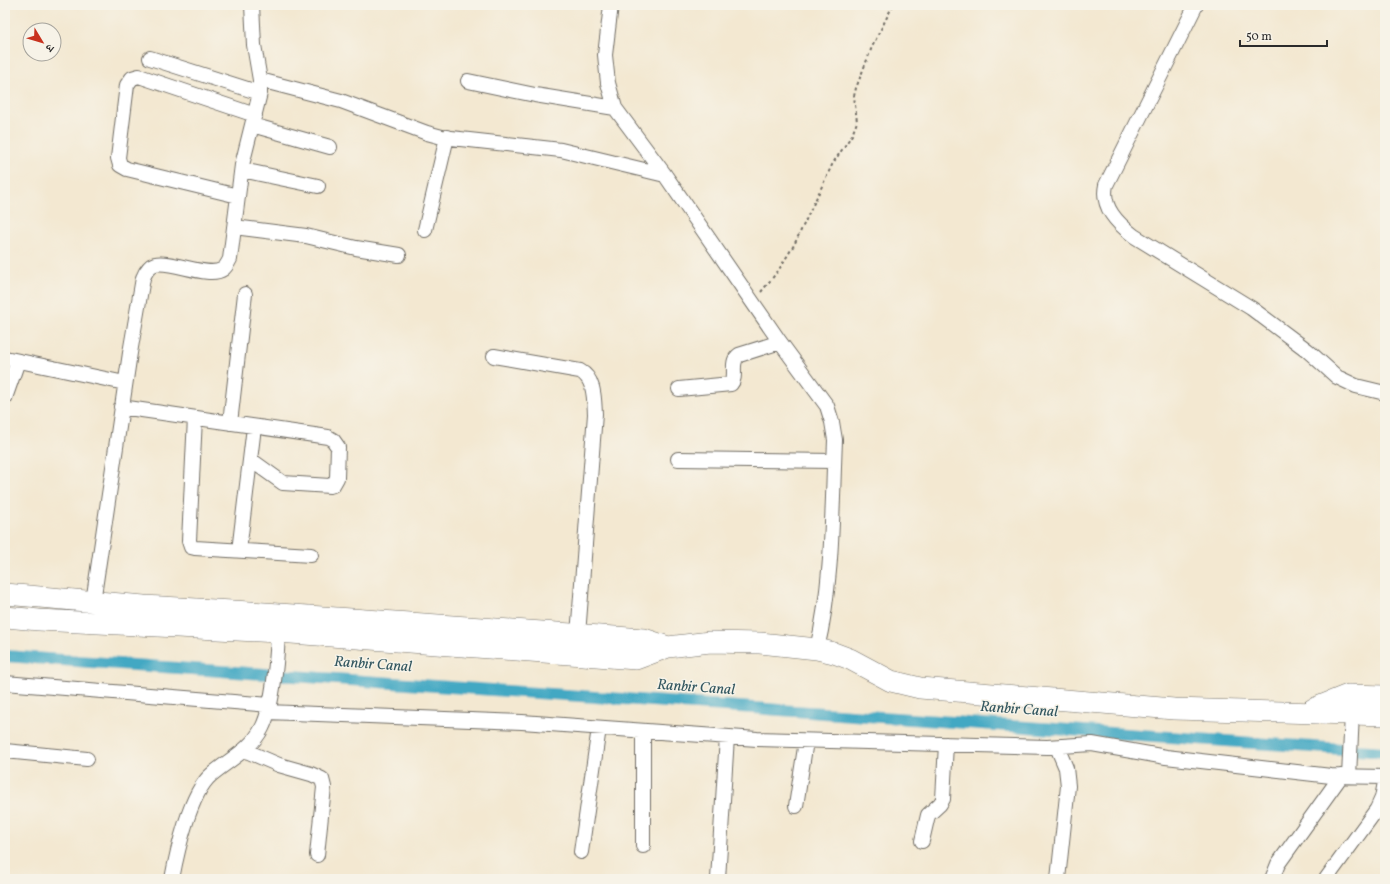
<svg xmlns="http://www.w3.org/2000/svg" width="1390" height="884" font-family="Vollkorn,'Noto Serif Devanagari',serif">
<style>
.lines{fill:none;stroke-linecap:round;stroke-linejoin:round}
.canal{stroke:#43a8c3;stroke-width:12}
.minor-casing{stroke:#716d65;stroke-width:16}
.highway-casing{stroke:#716d65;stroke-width:22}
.path{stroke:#716d65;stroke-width:2;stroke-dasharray:3 3;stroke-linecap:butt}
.minor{stroke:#fff;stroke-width:14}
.highway{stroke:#fff;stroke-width:21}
.labels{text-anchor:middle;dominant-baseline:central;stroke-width:3;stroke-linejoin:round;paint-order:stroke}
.water-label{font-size:15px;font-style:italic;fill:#335760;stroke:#f7f3e8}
</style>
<rect width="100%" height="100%" fill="#f7f3e8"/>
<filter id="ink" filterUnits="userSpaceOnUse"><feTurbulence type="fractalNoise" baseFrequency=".025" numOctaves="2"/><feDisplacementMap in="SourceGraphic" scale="8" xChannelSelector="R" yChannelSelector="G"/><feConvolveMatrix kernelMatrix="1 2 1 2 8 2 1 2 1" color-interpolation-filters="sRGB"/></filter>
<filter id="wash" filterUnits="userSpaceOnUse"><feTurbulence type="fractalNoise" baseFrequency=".012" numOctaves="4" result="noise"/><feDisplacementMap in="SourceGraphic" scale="16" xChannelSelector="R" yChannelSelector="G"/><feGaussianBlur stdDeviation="0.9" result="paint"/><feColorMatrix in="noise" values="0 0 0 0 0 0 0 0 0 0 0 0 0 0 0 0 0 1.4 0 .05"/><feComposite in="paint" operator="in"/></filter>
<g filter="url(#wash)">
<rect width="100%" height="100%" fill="#f3e8d1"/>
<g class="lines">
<path class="canal" d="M 5,656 L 1385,752"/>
</g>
</g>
<g filter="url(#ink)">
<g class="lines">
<g class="minor-casing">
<path id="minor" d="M 611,5 L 605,55 L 608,83 L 615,108 L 665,175 L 780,342 L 827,406 L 832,422 L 835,440 C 832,510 833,582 817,649
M 1196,5 L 1106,185 C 1101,207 1117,223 1134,236 L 1251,308 L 1307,350 L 1337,377 L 1356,386 L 1385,393
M 150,58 L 260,93
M 260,80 L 341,101 L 427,133 L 442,137 L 561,150 L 665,175
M 468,81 L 535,95 L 615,108
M 252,125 L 330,147
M 242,170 L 318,186
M 238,196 L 127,169 L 120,165 L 118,158 L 127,85 L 132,78 L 139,76 L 255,115
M 234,227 L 306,236 L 356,248 L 399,255
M 425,230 L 447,137
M 494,356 L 580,371 C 595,379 594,399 595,414 L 578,635
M 5,358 L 125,383
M 679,389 L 731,384 C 738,376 729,362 739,355 L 780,342
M 5,398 L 18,361
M 121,407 L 328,437 L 333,440 L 338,447 L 337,478 L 333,485 L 330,486 L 283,483 L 251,460
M 195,418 L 189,541 L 191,547 L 195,548 L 311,555
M 230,423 L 245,294
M 678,459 L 834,461
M 239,551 L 254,427
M 93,602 L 130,353 L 143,278 C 145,273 148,266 155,264 C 172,260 209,279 223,269 C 226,267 228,263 230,259 L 242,165 L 260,93 L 260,80 L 254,45 L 252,5
M 5,683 L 270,705
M 267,712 L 522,722 L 757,739 L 1047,747 L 1092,744 L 1166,757 L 1331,776 L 1385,777
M 1057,747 L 1066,768 L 1068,786 L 1058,879
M 244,750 L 279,765 L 311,774 L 322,779 L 324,787 L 317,855
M 5,751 L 87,759
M 1349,776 L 1352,714
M 796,806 L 806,741
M 922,841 L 928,815 L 940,804 L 943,799 L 946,744
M 643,846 L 643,731
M 581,852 L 599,728
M 172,879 C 177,852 190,793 211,775 C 228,760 251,750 262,728 C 274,705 278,650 278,623
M 718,879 L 727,737
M 1272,879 L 1278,864 L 1341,776
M 1326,879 L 1377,809 L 1382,798 L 1385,782"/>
</g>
<g class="highway-casing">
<path id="highway" d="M 5,594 L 144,606 L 250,612 L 644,639 L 668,647
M 5,617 L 39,620 L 278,632 L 636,659 L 668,647 L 710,642 L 760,643 L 817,649 L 834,653 L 850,659 L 891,681 L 920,688 L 1174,709 L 1385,715
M 1313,709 L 1348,695 L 1385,696"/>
</g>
<path class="path" d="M 761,292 L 778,271 L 794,245 L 833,163 L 852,135 L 857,122 L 854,96 L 856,88 L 872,47 L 893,5"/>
<use href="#minor" class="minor"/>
<use href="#highway" class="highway"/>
</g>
</g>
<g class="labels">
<g class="water-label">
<text transform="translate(373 665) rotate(4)">Ranbir Canal</text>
<text transform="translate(696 688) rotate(4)">Ranbir Canal</text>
<text transform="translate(1019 710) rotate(4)">Ranbir Canal</text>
</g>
</g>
<rect width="1390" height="884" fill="none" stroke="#f7f3e8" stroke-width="20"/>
<g transform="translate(42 42) rotate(128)"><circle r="19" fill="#f7f3e8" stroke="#a5a39c"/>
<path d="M0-3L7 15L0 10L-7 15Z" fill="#c8321e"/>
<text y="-6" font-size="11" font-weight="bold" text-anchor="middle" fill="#2b2b2b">उ</text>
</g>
<path d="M1240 40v6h87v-6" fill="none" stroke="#2b2b2b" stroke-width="2"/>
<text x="1246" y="40" font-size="12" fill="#2b2b2b" stroke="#f7f3e8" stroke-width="3" paint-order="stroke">50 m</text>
</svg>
